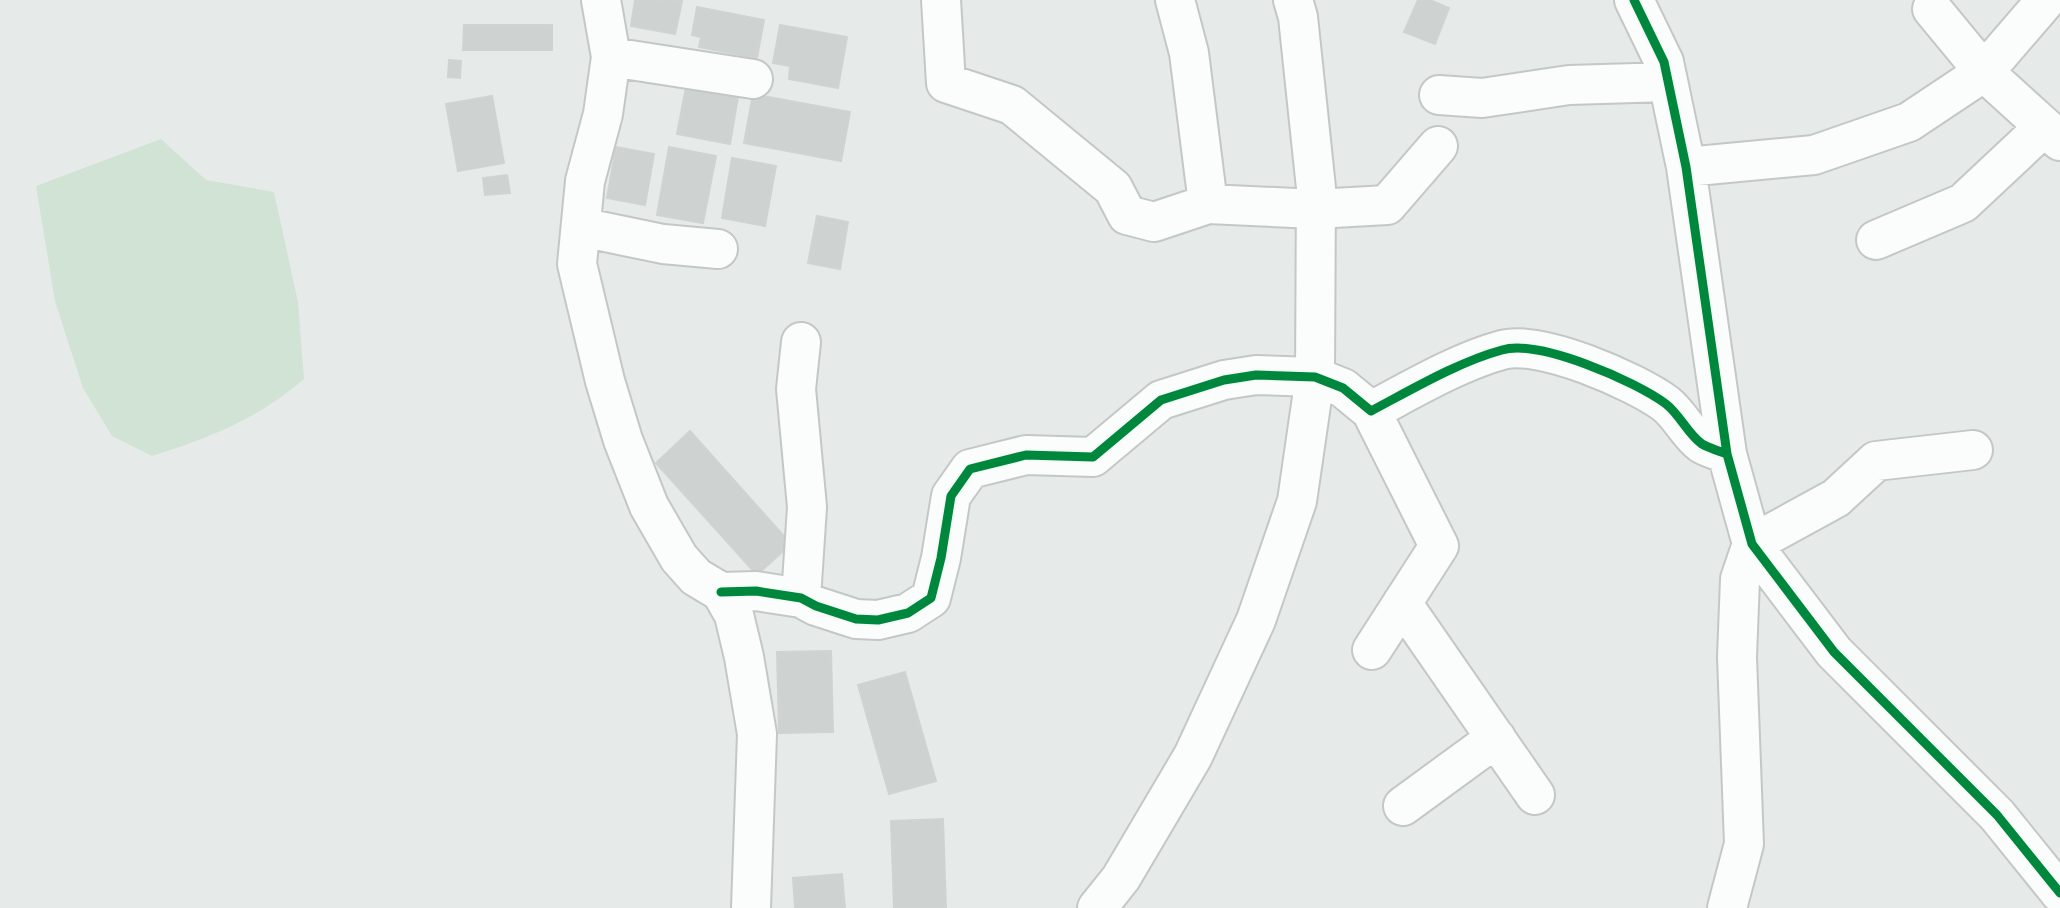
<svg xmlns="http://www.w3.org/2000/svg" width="2060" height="908" font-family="Figtree,sans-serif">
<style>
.green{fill:#d0e3d5}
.building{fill:#ced2d0;stroke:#cfd4d2;stroke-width:2}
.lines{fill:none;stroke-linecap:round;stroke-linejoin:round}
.minor-casing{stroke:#c3c8c6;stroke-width:42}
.tertiary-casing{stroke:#c3c8c6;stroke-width:42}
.minor{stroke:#fbfcfc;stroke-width:38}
.tertiary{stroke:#fbfcfc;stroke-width:38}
.cycleway-casing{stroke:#f5faf7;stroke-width:13}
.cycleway{stroke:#00873e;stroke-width:9}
</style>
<rect width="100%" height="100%" fill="#e6ebe9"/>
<path class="green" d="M 161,139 L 206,180 L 274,192 L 298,302 L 304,379 C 256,420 211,437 152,456 L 112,436 L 83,388 L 55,301 L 36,186 Z"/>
<path class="building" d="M 635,0 L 682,1 L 675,34 L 631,26 Z
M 1418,0 L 1430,0 L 1449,8 L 1435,44 L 1404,32 Z
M 697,7 L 764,20 L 757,58 L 699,47 L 701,37 L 692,35 Z
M 464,25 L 552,25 L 552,50 L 463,50 Z
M 780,25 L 847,37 L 838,88 L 789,79 L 790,66 L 773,63 Z
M 449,60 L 461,61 L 460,78 L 448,77 Z
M 686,87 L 738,97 L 730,144 L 677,134 Z
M 753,94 L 850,112 L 841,161 L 744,143 Z
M 492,96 L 504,163 L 458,171 L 446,104 Z
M 616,147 L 654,154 L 645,205 L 607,198 Z
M 669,147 L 716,156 L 703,223 L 657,215 Z
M 732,158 L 776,166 L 765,226 L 722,218 Z
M 507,175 L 510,193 L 485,195 L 483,178 Z
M 817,216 L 848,222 L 840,269 L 808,263 Z
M 690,431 L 791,544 L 757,575 L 656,463 Z
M 831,651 L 833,732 L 779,733 L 777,652 Z
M 905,672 L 936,781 L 889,794 L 858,685 Z
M 943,819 L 946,908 L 894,908 L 891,821 Z
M 842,874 L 845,908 L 795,908 L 793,878 Z"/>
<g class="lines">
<g class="minor-casing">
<path id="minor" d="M 601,0 L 611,57 L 603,114 L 585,181 L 577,264 L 605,381 L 623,440 L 649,506 L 679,558 L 696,577 L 721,592 L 734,615 L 744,657 L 757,734 L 751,908
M 941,0 L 946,83 L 1012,105 L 1113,188 L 1127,215 L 1154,222 L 1208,204 L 1316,209 L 1387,205 L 1438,146
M 1175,0 L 1189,53 L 1208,204
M 1634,0 L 1664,62 L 1686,167 L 1727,454 L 1752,544 L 1834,652 L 1997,815 L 2060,893
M 1932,9 L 1984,72 L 2060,141
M 611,57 L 753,79
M 1439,95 L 1482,98 L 1569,85 L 1668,82
M 1686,167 L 1814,155 L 1909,122 L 1984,72 L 2046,0
M 581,227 L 663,244 L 718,249
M 1876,240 L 1963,203 L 2044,127
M 1371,411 L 1439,546 L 1372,650
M 721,592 L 756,591 L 801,598 L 816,606 L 856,619 L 878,620 L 908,613 L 931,598 L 941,558 L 951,496 L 970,469 L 1026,455 L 1093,457 L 1161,400 L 1224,380 L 1256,375 L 1315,377 L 1343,388 L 1371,411 C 1411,390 1458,362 1502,350 C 1539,339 1635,381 1666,404 C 1680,415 1688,434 1702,444 C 1709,448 1719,451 1727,454
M 801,598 L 807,507 L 796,389 L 801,342
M 1402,603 L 1535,795
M 1403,806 L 1496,738
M 1727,908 L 1744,844 L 1737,657 L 1740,579 L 1752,544 L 1836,498 L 1876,461 L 1973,450"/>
</g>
<g class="tertiary-casing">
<path id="tertiary" d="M 1097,908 L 1121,878 L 1193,756 L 1256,620 L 1297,501 L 1315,377 L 1316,188 L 1298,17 L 1293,0"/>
</g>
<use href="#minor" class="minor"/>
<use href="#tertiary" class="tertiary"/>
<g class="cycleway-casing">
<path id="cycleway" d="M 1634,0 L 1664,62 L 1686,167 L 1727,454 L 1752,544 L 1834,652 L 1997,815 L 2060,893
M 721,592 L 756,591 L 801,598 L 816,606 L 856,619 L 878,620 L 908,613 L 931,598 L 941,558 L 951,496 L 970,469 L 1026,455 L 1093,457 L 1161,400 L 1224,380 L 1256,375 L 1315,377 L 1343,388 L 1371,411 C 1411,390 1458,362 1502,350 C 1539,339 1635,381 1666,404 C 1680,415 1688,434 1702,444 C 1709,448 1719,451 1727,454"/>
</g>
<use href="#cycleway" class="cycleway"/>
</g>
</svg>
